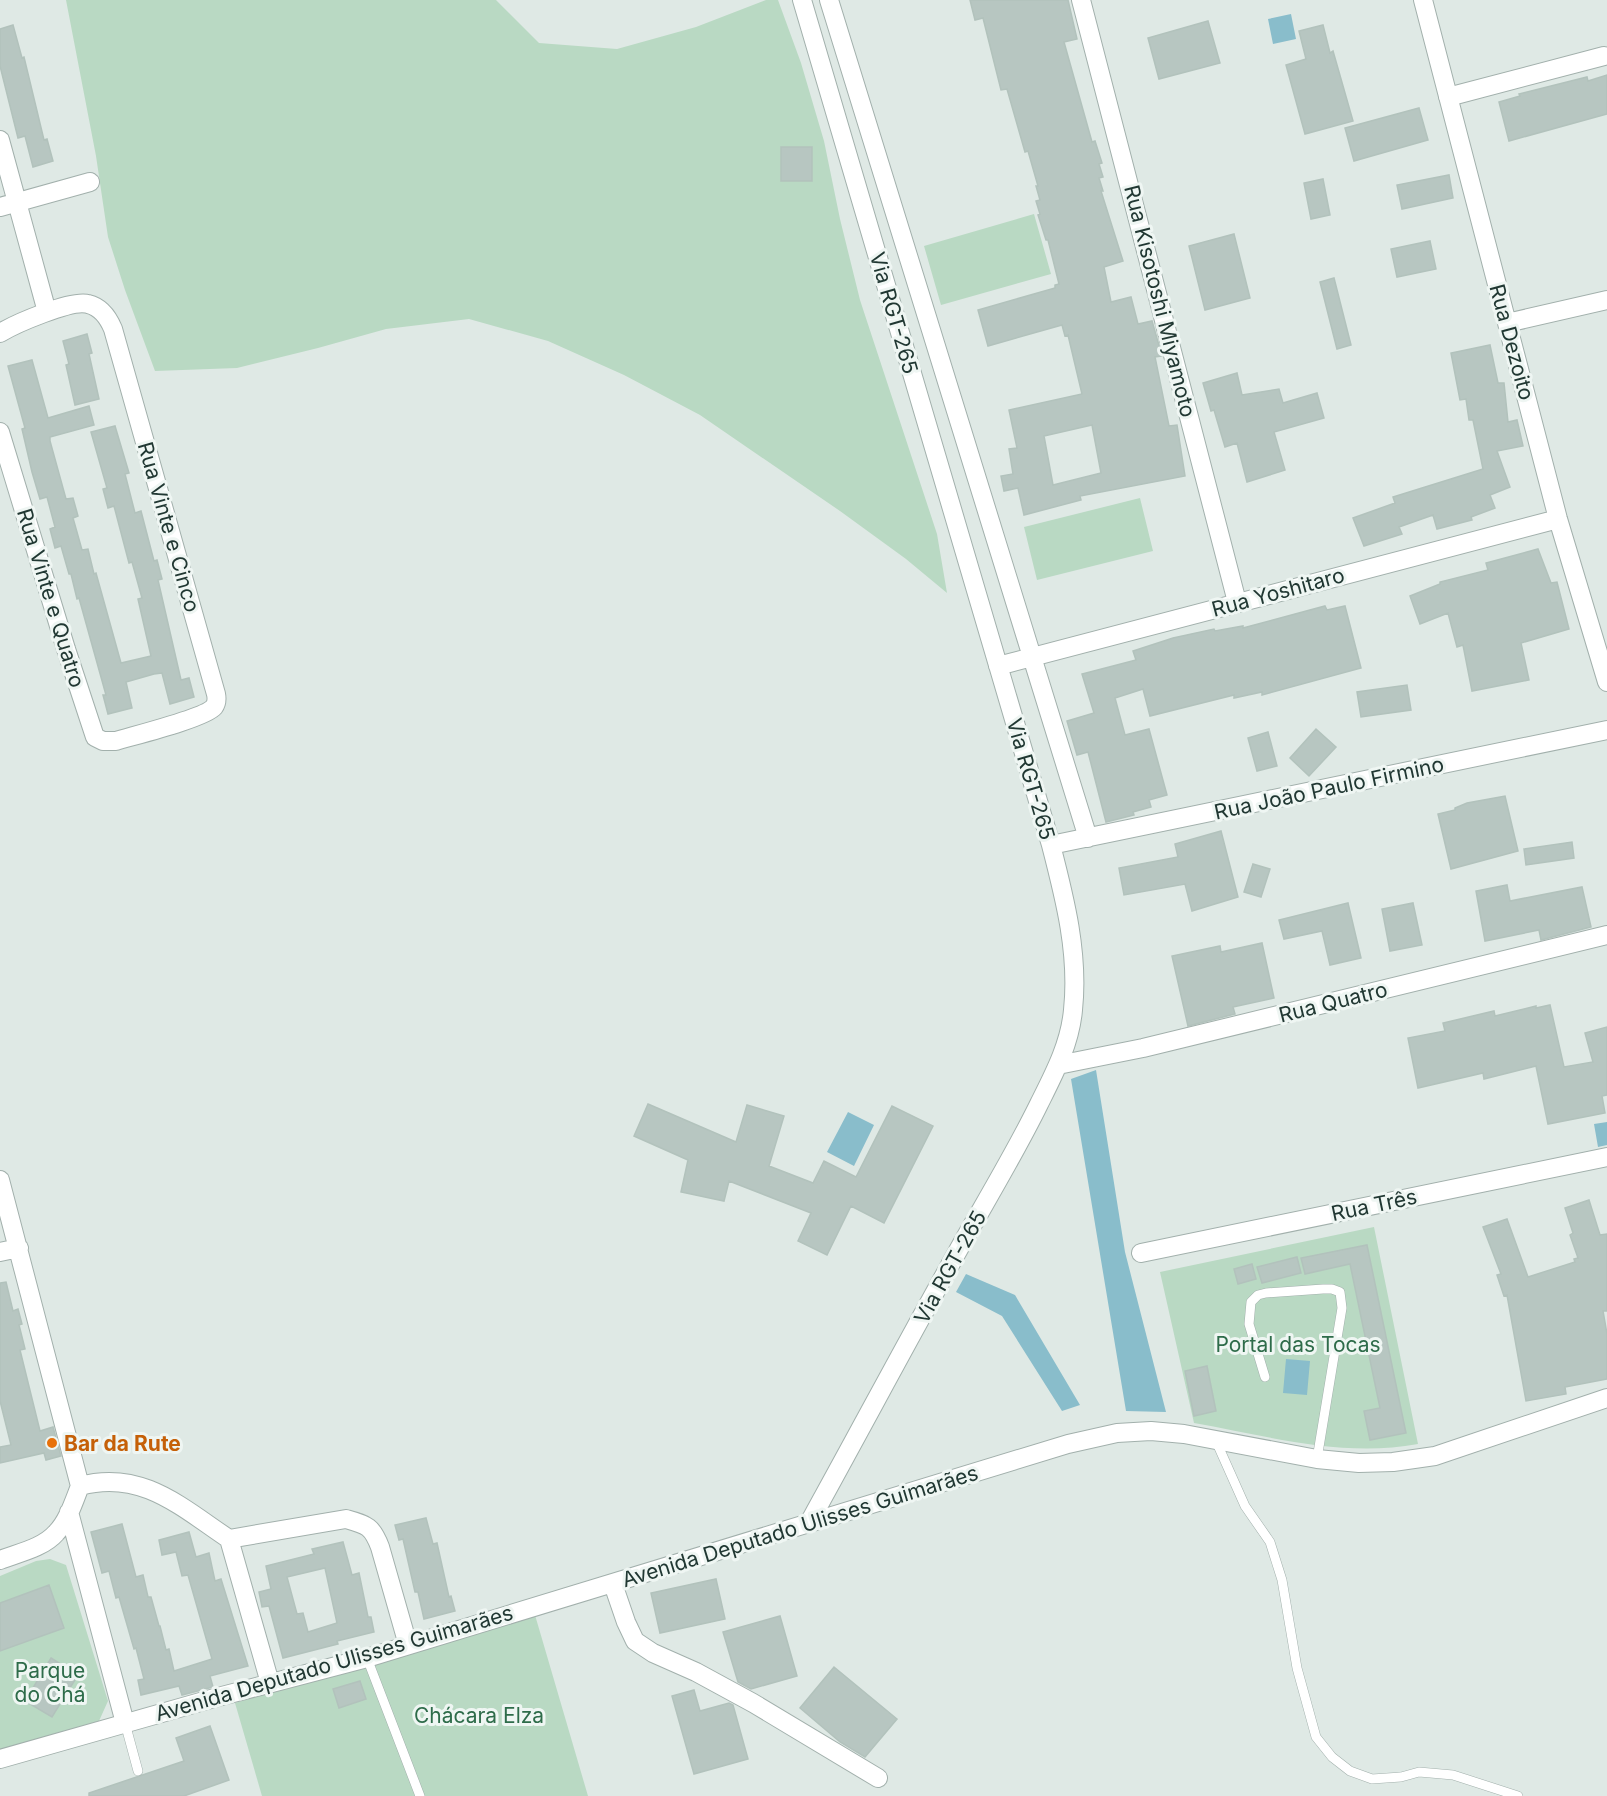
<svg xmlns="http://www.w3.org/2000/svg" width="1607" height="1796" font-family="Inter,sans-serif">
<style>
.green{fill:#b9d9c3}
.water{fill:#89bdcb}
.building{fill:#b7c6c1;stroke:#b2c2bc;stroke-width:1.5;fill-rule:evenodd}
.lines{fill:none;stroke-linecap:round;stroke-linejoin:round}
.service-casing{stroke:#a2b0ac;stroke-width:10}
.minor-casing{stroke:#a2b0ac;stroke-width:20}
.service{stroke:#fff;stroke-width:9}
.minor{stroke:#fff;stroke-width:18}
.food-dot{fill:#e8710a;stroke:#eff6f3;stroke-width:2}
.labels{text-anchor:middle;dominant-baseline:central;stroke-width:6;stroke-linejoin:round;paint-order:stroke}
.street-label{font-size:21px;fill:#213833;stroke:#eff6f3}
.park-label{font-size:21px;fill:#2e6c4a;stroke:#eff6f3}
.food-label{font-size:21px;font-weight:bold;fill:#c56008;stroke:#eff6f3;text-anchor:start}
</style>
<rect width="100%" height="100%" fill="#dfe9e5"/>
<path class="green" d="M 66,0 L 496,0 L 539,43 L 617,49 L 696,27 L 766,0 L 778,0 L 801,63 L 824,141 L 840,219 L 860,300 L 937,534 L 947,593 L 906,559 L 840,511 L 700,415 L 624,375 L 548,341 L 469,319 L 386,329 L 318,348 L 237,368 L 155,371 L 125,290 L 108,237 L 96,156 Z
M 1034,214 L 1051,274 L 941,305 L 924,246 Z
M 1140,498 L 1153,551 L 1037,580 L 1024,527 Z
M 1374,1227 L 1418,1444 C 1342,1458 1268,1436 1194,1423 L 1160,1272 Z
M 50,1559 L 66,1565 L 108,1701 L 99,1721 L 0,1750 L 0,1576 L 36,1561 Z
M 535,1615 L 588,1796 L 262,1796 L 235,1703 Z"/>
<path class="water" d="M 1291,14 L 1296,39 L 1273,44 L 1268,19 Z
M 1096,1070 L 1125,1252 L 1166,1412 L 1126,1411 L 1071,1079 Z
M 848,1112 L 874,1125 L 854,1166 L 827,1152 Z
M 1607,1122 L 1607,1145 L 1598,1147 L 1594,1124 Z
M 966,1274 L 1015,1295 L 1080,1405 L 1062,1411 L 1002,1316 L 956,1292 Z
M 1286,1359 L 1310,1361 L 1307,1395 L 1283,1393 Z"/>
<path class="building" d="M 970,0 L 1068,0 L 1077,39 L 1064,42 L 1092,142 L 1095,141 L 1102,163 L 1099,164 L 1103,177 L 1099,178 L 1103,191 L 1101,191 L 1123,261 L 1104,267 L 1111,302 L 1131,297 L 1138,324 L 1152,321 L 1162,356 L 1155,357 L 1169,426 L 1177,425 L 1185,476 L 1080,496 L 1081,500 L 1024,515 L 1018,488 L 1004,491 L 1001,476 L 1013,474 L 1009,449 L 1017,448 L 1009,410 L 1082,394 L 1068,335 L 1065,336 L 1062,325 L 988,346 L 978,310 L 1055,288 L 1055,285 L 1059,284 L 1048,240 L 1046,240 L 1038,215 L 1040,214 L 1036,201 L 1040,200 L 1036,186 L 1038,186 L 1028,151 L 1025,152 L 1007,89 L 1001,90 L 983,18 L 975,20 ZM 1092,425 L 1101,473 L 1053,485 L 1044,436 Z
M 1208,21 L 1220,63 L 1159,79 L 1148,38 Z
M 13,25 L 22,58 L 24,57 L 44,140 L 47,139 L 53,161 L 33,167 L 25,136 L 18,138 L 0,66 L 0,29 Z
M 1323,25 L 1330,53 L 1333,51 L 1353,121 L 1305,134 L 1286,65 L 1306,59 L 1299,31 Z
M 1607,75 L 1607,114 L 1509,141 L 1499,102 L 1520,96 L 1519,94 L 1587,77 L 1588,81 Z
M 1419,108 L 1428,140 L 1354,161 L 1345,128 Z
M 781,147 L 812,147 L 812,181 L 781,181 Z
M 1449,175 L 1453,198 L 1402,209 L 1397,185 Z
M 1323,179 L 1330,215 L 1311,219 L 1304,183 Z
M 1234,234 L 1250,298 L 1205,310 L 1189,246 Z
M 1430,241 L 1436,269 L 1397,277 L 1391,249 Z
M 1334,278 L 1351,345 L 1337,349 L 1320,282 Z
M 87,334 L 92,353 L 89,354 L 99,399 L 75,405 L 66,365 L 69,364 L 63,341 Z
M 1490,345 L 1498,383 L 1504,383 L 1508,422 L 1517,420 L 1523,446 L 1497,451 L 1510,487 L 1490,495 L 1495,508 L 1471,517 L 1472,520 L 1437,529 L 1433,515 L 1399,527 L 1402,534 L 1364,546 L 1353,518 L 1395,503 L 1393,497 L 1483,469 L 1473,420 L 1469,420 L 1466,399 L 1460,400 L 1451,353 Z
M 32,360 L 48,418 L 89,406 L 94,425 L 50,437 L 50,441 L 66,499 L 73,498 L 78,516 L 73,518 L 82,550 L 88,549 L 94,574 L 96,573 L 121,663 L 151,656 L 138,599 L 142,598 L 132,562 L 129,563 L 114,506 L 108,508 L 103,489 L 107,488 L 91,432 L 115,426 L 129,473 L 125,474 L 135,513 L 141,511 L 154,561 L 157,560 L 162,579 L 158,580 L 181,680 L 189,678 L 194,697 L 170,704 L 162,673 L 154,674 L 126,682 L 132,708 L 108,714 L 103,695 L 106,695 L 79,598 L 77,599 L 71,574 L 69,574 L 61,546 L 55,548 L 50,529 L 55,527 L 47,497 L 40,499 L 32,472 L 22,429 L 25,428 L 8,366 Z
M 1237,373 L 1242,395 L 1279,389 L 1283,403 L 1317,393 L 1324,418 L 1274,432 L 1285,470 L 1247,482 L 1237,443 L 1225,447 L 1214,410 L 1211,411 L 1203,383 Z
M 1538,549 L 1551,583 L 1557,582 L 1569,629 L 1521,643 L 1529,680 L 1472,691 L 1463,645 L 1457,647 L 1448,613 L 1420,624 L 1410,596 L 1440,584 L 1440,582 L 1488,570 L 1486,563 Z
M 1325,606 L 1327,610 L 1345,606 L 1361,668 L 1262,695 L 1262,692 L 1234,698 L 1234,695 L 1150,716 L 1143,689 L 1115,698 L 1125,735 L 1149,729 L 1167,795 L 1149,800 L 1151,807 L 1133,812 L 1134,815 L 1106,822 L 1088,752 L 1077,755 L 1067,721 L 1094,713 L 1082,674 L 1136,660 L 1133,651 L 1173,638 L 1214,629 L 1215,631 L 1243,626 L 1243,628 Z
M 1407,685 L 1411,710 L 1361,717 L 1357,692 Z
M 1316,729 L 1336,747 L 1309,776 L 1290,758 Z
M 1268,732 L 1277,766 L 1257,771 L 1248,738 Z
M 1505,796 L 1518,851 L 1451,869 L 1438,814 L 1455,810 L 1455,808 L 1467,803 Z
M 1221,831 L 1238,897 L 1192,911 L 1185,884 L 1124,895 L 1119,868 L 1178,857 L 1175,844 Z
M 1572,842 L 1574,858 L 1526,865 L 1524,849 Z
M 1253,864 L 1270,869 L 1261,897 L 1244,892 Z
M 1507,885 L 1510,901 L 1582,887 L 1591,927 L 1541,940 L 1539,930 L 1485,941 L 1476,891 Z
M 1348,903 L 1361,958 L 1330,965 L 1322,931 L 1284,939 L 1279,920 Z
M 1413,903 L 1422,945 L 1390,951 L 1382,909 Z
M 1262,943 L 1274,998 L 1233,1007 L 1235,1014 L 1188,1026 L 1172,956 L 1220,946 L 1221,952 Z
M 1550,1005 L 1564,1067 L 1593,1062 L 1585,1033 L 1607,1027 L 1607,1095 L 1602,1096 L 1605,1113 L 1548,1124 L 1536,1066 L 1484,1079 L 1483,1073 L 1418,1088 L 1408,1038 L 1445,1031 L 1443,1023 L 1494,1011 L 1495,1016 L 1536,1006 L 1536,1008 Z
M 648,1104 L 736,1142 L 747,1105 L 784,1116 L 769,1166 L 813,1183 L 824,1161 L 856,1177 L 892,1106 L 933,1126 L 884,1223 L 851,1206 L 827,1255 L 798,1241 L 811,1213 L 729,1181 L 724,1201 L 681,1192 L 688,1160 L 634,1136 Z
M 1589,1200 L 1600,1235 L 1607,1234 L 1607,1311 L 1603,1311 L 1607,1334 L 1607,1379 L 1565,1387 L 1566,1394 L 1526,1401 L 1507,1295 L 1504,1296 L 1497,1275 L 1501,1274 L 1483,1227 L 1507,1219 L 1528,1277 L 1575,1262 L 1574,1259 L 1578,1258 L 1570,1235 L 1573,1233 L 1565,1208 Z
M 1367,1245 L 1406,1433 L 1370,1440 L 1364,1411 L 1380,1408 L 1350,1264 L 1305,1274 L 1301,1258 Z
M 1297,1257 L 1301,1273 L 1262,1283 L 1257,1267 Z
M 1252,1264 L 1256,1279 L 1238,1284 L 1234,1269 Z
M 6,1282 L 13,1311 L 18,1309 L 22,1324 L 19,1325 L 25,1349 L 20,1350 L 40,1431 L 53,1427 L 61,1456 L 46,1460 L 44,1453 L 0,1463 L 0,1447 L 11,1445 L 0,1401 L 0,1283 Z
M 1207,1366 L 1216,1411 L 1194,1416 L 1185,1371 Z
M 426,1518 L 433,1544 L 437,1543 L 449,1597 L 451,1596 L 455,1611 L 424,1619 L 418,1592 L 415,1592 L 403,1539 L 399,1540 L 395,1525 Z
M 122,1524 L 136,1577 L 143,1575 L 148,1597 L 151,1597 L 159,1626 L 160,1626 L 166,1650 L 169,1649 L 174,1671 L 212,1659 L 188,1575 L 182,1576 L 176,1552 L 162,1555 L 159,1540 L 189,1532 L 196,1557 L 209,1553 L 215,1581 L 221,1579 L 248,1666 L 210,1676 L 213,1687 L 182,1695 L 179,1686 L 141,1695 L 138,1680 L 144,1679 L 136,1648 L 134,1649 L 119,1597 L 116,1598 L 109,1571 L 102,1573 L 91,1532 Z
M 343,1542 L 352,1575 L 359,1573 L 368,1617 L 371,1617 L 374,1632 L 337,1641 L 338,1644 L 283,1658 L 269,1606 L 262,1607 L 259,1592 L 271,1589 L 266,1566 L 314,1554 L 312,1549 ZM 325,1568 L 337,1623 L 308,1632 L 303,1613 L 297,1614 L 287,1577 Z
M 716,1579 L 725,1619 L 660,1633 L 651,1593 Z
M 49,1585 L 64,1628 L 0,1651 L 0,1603 Z
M 780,1616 L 797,1676 L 751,1689 L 738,1682 L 723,1632 Z
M 51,1658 L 78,1675 L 52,1717 L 25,1701 Z
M 834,1667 L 897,1719 L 865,1757 L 840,1742 L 800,1708 Z
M 360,1681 L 366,1699 L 339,1708 L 333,1689 Z
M 694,1690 L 700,1711 L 729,1703 L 733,1705 L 748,1759 L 694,1774 L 672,1696 Z
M 210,1726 L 229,1780 L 184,1796 L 89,1796 L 89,1793 L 184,1761 L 176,1738 Z"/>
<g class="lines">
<g class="service-casing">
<path id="service" d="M 1265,1377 L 1249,1324 L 1251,1302 L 1258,1295 L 1266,1293 L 1323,1289 L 1332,1289 L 1340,1292 L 1342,1308 L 1317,1459
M 1216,1441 L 1245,1506 L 1270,1542 L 1282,1580 L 1297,1668 L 1316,1737 L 1332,1757 L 1350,1771 L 1372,1779 L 1401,1777 L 1419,1772 L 1453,1775 L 1518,1796
M 367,1658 L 420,1796
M 125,1723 L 138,1771"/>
</g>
<g class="minor-casing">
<path id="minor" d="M 802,0 L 1051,845 C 1065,899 1079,954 1073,1010 C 1070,1044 1054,1074 1039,1104 C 1018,1147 993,1189 969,1231 C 915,1327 863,1425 810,1521
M 829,0 L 1088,838
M 1081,0 L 1237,602
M 1423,0 L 1558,519 L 1607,682
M 1448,97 L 1604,56
M 0,140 L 47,312
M 0,207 L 90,182
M 1507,323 L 1607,300
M 0,333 C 15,324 72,299 88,304 C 101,307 108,317 113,329 L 216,694 C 217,699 217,703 214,707 C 205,718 132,736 116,741 L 103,741 L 95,737 L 66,649 L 0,432
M 998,666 L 1558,519
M 1051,845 L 1607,730
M 1058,1065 L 1143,1048 L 1607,935
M 0,1180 L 80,1486
M 0,1252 L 19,1248
M 1141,1253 L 1607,1157
M 80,1486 C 141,1469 181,1507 229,1539 L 346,1519 C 367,1525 372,1526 380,1547 L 408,1645
M 69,1512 L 125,1723
M 229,1539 L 270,1683
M 0,1560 C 18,1553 43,1548 56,1533 C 68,1521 74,1501 80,1486
M 613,1584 L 626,1622 L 635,1641 L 653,1653 L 696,1672 L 753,1703 L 878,1778
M 0,1759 L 218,1697 L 367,1658 L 1068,1444 L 1117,1433 L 1151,1431 L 1184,1434 L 1317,1459 L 1359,1463 L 1393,1462 L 1435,1456 L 1607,1398"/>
</g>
<use href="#service" class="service"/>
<use href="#minor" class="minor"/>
</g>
<circle class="food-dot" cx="52" cy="1443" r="6"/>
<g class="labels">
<g class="street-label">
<text transform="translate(1160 301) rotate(76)">Rua Kisotoshi Miyamoto</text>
<text transform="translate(894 313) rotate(74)">Via RGT-265</text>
<text transform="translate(1512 342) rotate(75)">Rua Dezoito</text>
<text transform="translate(169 527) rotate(74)">Rua Vinte e Cinco</text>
<text transform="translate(1278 592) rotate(-15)">Rua Yoshitaro</text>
<text transform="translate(51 598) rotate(73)">Rua Vinte e Quatro</text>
<text transform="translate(1031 779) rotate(74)">Via RGT-265</text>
<text transform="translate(1329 788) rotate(-12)">Rua João Paulo Firmino</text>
<text transform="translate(1333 1002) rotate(-14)">Rua Quatro</text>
<text transform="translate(1374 1205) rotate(-12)">Rua Três</text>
<text transform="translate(950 1267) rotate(-61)">Via RGT-265</text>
<text transform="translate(800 1526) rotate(-17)">Avenida Deputado Ulisses Guimarães</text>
<text transform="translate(334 1663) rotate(-16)">Avenida Deputado Ulisses Guimarães</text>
</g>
<g class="park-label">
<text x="1298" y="1344">Portal das Tocas</text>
<text x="50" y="1670">Parque<tspan x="50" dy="24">do Chá</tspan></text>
<text x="479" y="1715">Chácara Elza</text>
</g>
<g class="food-label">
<text x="64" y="1443">Bar da Rute</text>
</g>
</g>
</svg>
